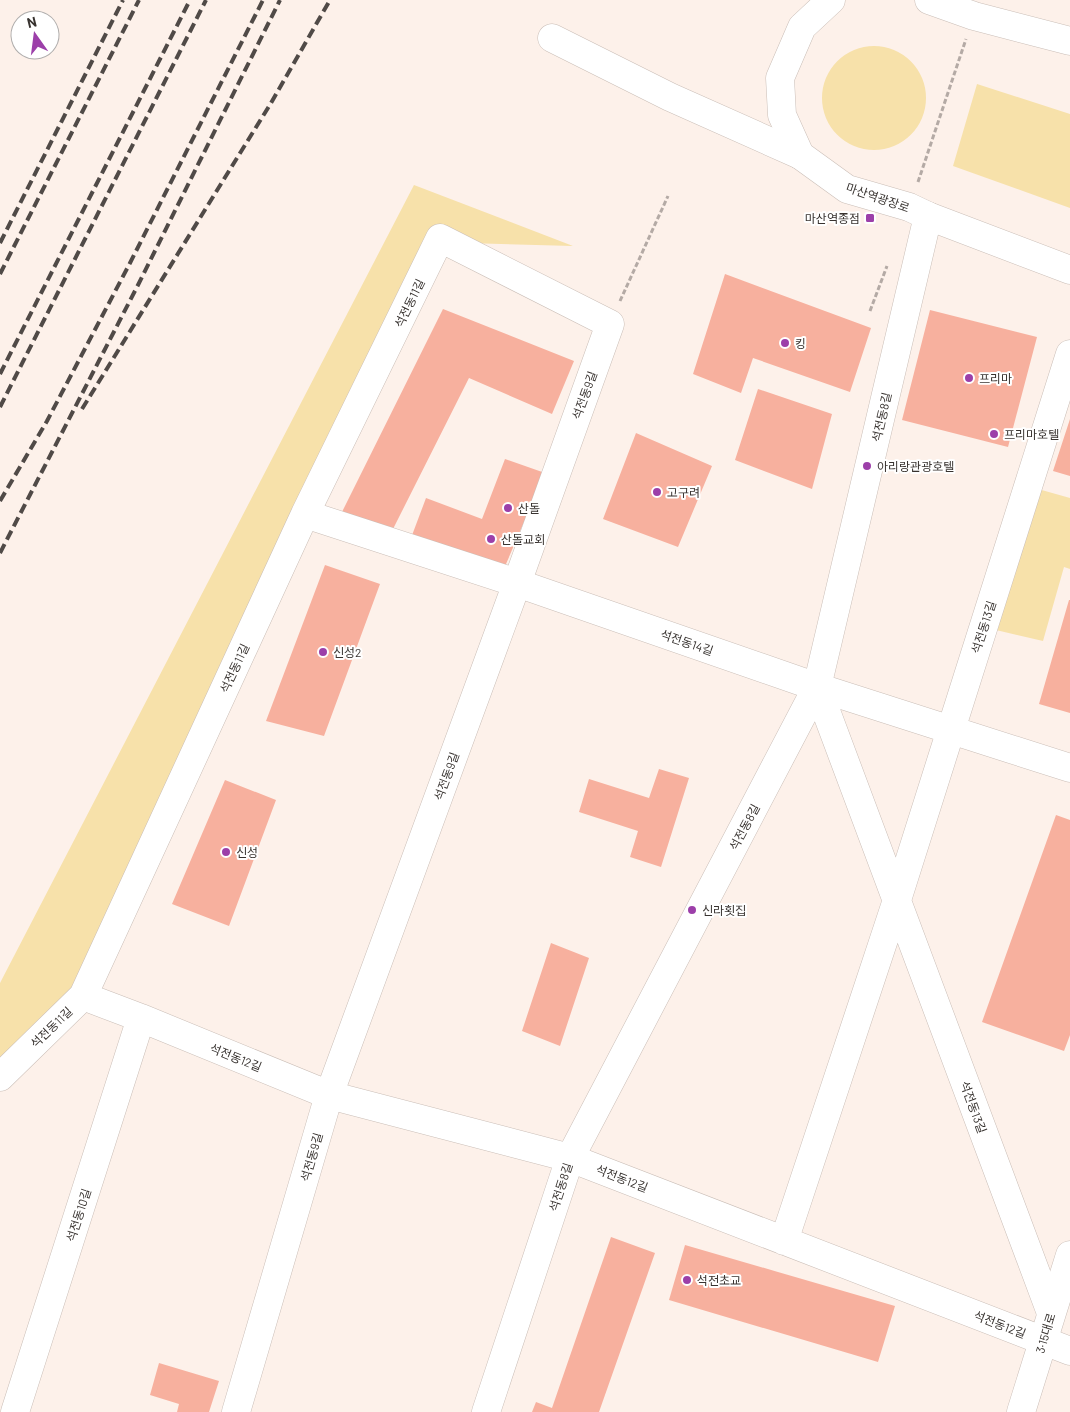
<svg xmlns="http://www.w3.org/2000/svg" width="1070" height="1412" font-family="Barlow,'Noto Sans KR',sans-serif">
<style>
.green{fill:#f7e1aa}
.building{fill:#f7b09e}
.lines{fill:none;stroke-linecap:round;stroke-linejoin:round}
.minor-casing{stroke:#cabeb7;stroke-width:29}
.secondary-casing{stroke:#cabeb7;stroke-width:29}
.primary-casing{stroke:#cabeb7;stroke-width:29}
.path{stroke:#b4aaa5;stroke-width:3;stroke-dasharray:5 2.5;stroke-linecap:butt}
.minor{stroke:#fff;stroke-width:28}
.secondary{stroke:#fff;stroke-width:28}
.primary{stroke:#fff;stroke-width:28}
.rail{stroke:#504a47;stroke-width:4;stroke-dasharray:10 5;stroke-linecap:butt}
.poi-dot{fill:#9c3fa9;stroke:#fff;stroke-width:2}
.labels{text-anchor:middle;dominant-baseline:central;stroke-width:4;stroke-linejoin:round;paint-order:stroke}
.street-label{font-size:12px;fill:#383330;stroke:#fff}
.poi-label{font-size:12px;fill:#383330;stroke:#fff;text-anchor:start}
</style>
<rect width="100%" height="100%" fill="#fdf1ea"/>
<path class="green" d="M822 98a52 52 0 1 1 104 0a52 52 0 1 1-104 0Z
M 977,84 L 1070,114 L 1070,208 L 953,166 Z
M 414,185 L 573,246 L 431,242 L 56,1020 L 0,1074 L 0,983 Z
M 1031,487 L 1070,498 L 1070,569 L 1064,567 L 1043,641 L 996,630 Z"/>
<path class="building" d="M 725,274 L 871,328 L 850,392 L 753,358 L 741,393 L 693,374 Z
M 443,309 L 574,361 L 552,414 L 469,378 L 392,531 L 342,512 Z
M 930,310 L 1037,337 L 1008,447 L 902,420 Z
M 758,389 L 832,414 L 812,489 L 735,460 Z
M 1070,419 L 1070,476 L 1053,471 Z
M 636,433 L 712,466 L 678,547 L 603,519 Z
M 505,459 L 545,473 L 503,571 L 411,538 L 426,498 L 482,519 Z
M 325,565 L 380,584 L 324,736 L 266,721 Z
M 1069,600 L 1070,600 L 1070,713 L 1039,704 Z
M 659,769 L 689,778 L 661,867 L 630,857 L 638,831 L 579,812 L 589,779 L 649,798 Z
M 225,780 L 276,800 L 229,926 L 172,904 Z
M 1056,815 L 1070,820 L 1070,1035 L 1064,1051 L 982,1022 Z
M 551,943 L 589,958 L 560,1046 L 522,1031 Z
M 611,1237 L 655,1253 L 599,1412 L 532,1412 L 536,1402 L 552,1408 Z
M 685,1245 L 895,1306 L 878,1362 L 669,1300 Z
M 159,1363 L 219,1381 L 209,1412 L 177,1412 L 179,1404 L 150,1395 Z"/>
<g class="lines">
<g class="minor-casing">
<path id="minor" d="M 552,38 L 670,97 L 800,155
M 305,514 L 517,583 L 817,687 L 1070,768
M 817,687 L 1051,1313
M 83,996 L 141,1018 L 329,1095 L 570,1158 L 1070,1351
M 0,1077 L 83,996 L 305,514 L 440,238 L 610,324 L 517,583 L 329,1095 L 236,1412
M 784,1241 L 897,900 L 1070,354
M 15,1412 L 141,1018
M 486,1412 L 570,1158 L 817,687 L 928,216"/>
</g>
<g class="secondary-casing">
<path id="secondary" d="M 831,0 L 802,27 L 780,78 L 782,115 L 800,155 L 847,189 L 909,207 L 928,216 L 1070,270
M 929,0 L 974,16 L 1070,41"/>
</g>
<g class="primary-casing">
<path id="primary" d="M 1021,1412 L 1070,1255"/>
</g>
<path class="path" d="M 918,182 L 966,39
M 620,301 L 668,196
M 870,311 L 887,266"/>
<use href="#minor" class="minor"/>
<use href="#secondary" class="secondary"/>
<use href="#primary" class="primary"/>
<path class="rail" d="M 0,243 L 123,0
M 0,274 L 139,0
M 0,374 L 190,0
M 0,407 L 206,0
M 82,409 L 271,103 L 330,0
M 0,501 L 47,421 L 130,263 L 263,0
M 0,553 L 138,285 L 280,0"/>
</g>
<g class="poi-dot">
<rect x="865" y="213" width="10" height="10" rx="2.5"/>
<circle cx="785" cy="343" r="5"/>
<circle cx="969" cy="378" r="5"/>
<circle cx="994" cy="434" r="5"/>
<circle cx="867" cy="466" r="5"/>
<circle cx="657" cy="492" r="5"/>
<circle cx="508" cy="508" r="5"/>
<circle cx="491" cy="539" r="5"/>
<circle cx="323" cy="652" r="5"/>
<circle cx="226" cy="852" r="5"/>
<circle cx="692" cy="910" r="5"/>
<circle cx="687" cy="1280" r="5"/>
</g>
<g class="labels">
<g class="street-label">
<text transform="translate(878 197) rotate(19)">마산역광장로</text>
<text transform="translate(409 303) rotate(-64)">석전동11길</text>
<text transform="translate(584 395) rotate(-70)">석전동9길</text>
<text transform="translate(881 417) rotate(-77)">석전동8길</text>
<text transform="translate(983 627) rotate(-72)">석전동13길</text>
<text transform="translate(687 642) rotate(19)">석전동14길</text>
<text transform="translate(234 668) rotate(-65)">석전동11길</text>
<text transform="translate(446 776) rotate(-70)">석전동9길</text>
<text transform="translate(744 827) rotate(-62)">석전동8길</text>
<text transform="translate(51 1027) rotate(-44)">석전동11길</text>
<text transform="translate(236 1057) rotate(22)">석전동12길</text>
<text transform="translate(974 1107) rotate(70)">석전동13길</text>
<text transform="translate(311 1157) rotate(-74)">석전동9길</text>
<text transform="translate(622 1178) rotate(21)">석전동12길</text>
<text transform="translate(560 1187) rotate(-72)">석전동8길</text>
<text transform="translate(78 1215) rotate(-72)">석전동10길</text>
<text transform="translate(1000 1324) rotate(21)">석전동12길</text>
<text transform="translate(1045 1333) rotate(-73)">3·15대로</text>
</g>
<g class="poi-label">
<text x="860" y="218" text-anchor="end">마산역종점</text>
<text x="795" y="343">킹</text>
<text x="979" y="378">프리마</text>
<text x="1004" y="434">프리마호텔</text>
<text x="877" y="466">아리랑관광호텔</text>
<text x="667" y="492">고구려</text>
<text x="518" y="508">산돌</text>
<text x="501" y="539">산돌교회</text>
<text x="333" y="652">신성2</text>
<text x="236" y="852">신성</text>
<text x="702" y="910">신라횟집</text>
<text x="697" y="1280">석전초교</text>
</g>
</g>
<g transform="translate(35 35) rotate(346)"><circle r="24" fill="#ffffff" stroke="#afadac"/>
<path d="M0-4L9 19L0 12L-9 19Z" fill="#9c3fa9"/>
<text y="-8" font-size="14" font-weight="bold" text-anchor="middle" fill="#383330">N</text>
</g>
</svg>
